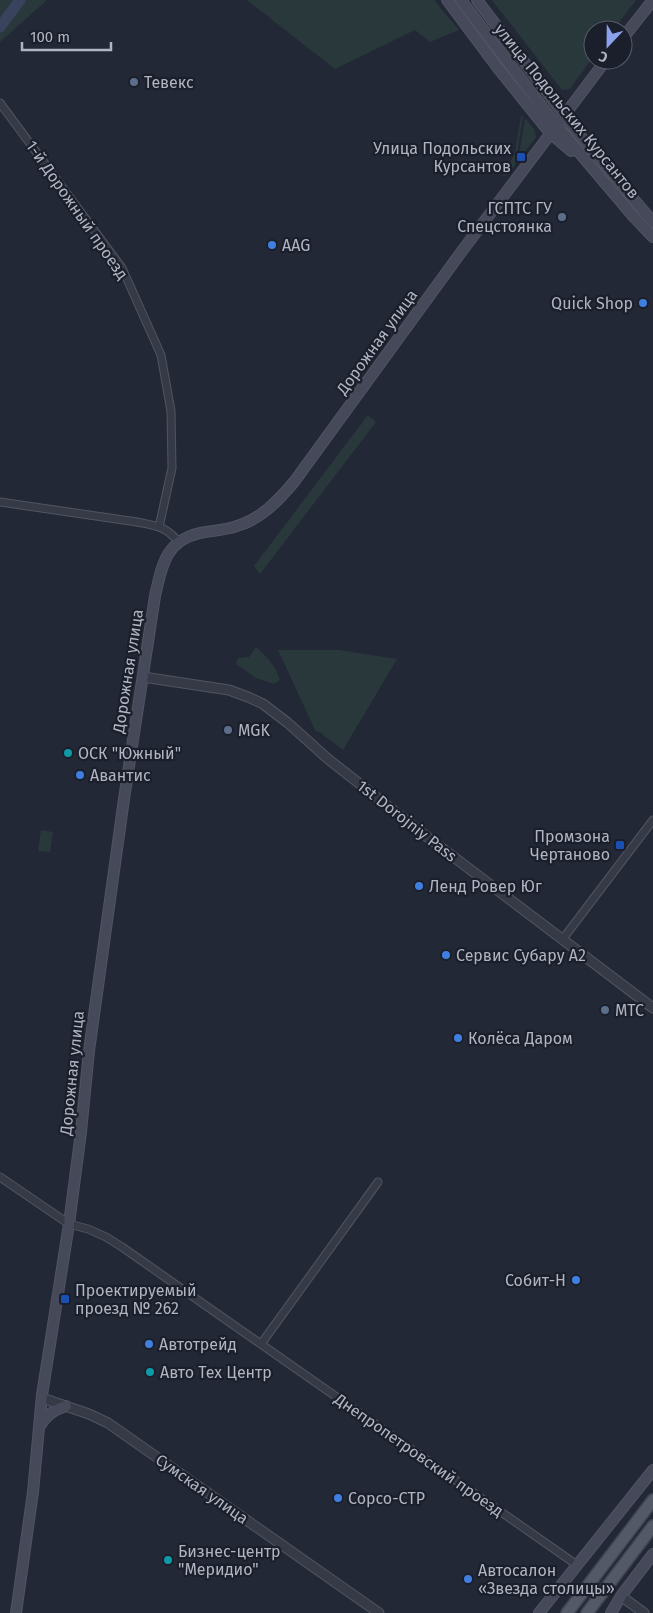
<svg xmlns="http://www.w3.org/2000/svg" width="653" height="1613" font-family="'Fira Sans',sans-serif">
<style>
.green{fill:#29383b}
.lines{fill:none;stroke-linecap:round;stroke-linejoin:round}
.river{stroke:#3a435e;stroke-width:11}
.minor-casing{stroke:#515561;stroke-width:9}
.tertiary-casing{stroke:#515561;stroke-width:11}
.secondary-casing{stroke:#515561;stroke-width:12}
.primary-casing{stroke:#3f4350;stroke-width:14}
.minor{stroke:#363a47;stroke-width:7}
.tertiary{stroke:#363a47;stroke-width:9}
.secondary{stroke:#454959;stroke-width:10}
.primary{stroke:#545967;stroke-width:11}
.service-dot{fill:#5c6f8a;stroke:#1b1f2b;stroke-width:2}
.transit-dot{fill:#1a4fb4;stroke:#1b1f2b;stroke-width:2}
.shop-dot{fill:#3f7fe0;stroke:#1b1f2b;stroke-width:2}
.culture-dot{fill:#0f9aa8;stroke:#1b1f2b;stroke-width:2}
.labels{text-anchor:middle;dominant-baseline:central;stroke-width:4.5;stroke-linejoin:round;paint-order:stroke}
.poi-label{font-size:16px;fill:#b1b5c3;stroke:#1b1f2b;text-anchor:start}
.street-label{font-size:16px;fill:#b1b5c3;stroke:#1b1f2b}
</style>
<rect width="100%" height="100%" fill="#232836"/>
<path class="green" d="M 0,0 L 47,0 L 0,42 Z
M 247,0 L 434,0 L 459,30 L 430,42 L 415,30 L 335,69 Z
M 492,0 L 636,0 L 613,30 L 593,30 L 593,57 L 570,89 L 562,90 Z
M 521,116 L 523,116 L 515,165 L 507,175 L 502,176 L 515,153 Z
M 525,118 L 534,129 L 536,137 L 520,158 L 519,156 Z
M 368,415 L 376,422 L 260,574 L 254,566 Z
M 256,647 C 267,656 276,667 280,680 L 274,684 L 256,678 L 236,664 L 238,658 L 249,657 Z
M 278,650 L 339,650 L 397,659 L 343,750 L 318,731 L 316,732 Z
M 41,830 L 53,832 L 50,852 L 38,851 Z"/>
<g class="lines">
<path class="river" d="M 0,27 L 20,0"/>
<g class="minor-casing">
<path id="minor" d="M 0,103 L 122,268 L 161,355 L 171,411 L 172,468 L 159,527
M 0,502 L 137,522 C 157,526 165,526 179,542
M 562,940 L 653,820
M 0,1177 L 69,1224 L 88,1229 L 106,1237 L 122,1247 L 577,1565
M 261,1344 L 378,1182"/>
</g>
<g class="tertiary-casing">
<path id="tertiary" d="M 143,677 L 229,690 L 248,697 L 263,704 L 288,723 L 328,759 L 426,836 L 653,1008
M 42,1398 L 89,1414 L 108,1423 L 379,1613
M 621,1596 L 644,1613"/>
</g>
<g class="secondary-casing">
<path id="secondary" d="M 447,0 L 497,67 L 550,133 L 571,151
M 461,0 L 556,125 L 633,216 L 653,237
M 477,0 L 578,133 L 653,222
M 623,38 L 653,0
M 40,1426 C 46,1415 54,1410 66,1406
M 16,1613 L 33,1492 L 42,1395 L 69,1224 L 81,1132 L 89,1051 L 124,799 L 155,596 C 162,566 165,541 200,533 C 211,531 223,530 234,527 C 260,520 277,502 294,482 L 462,251 L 606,60
M 539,1613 L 653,1470
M 611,1613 L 621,1596 L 653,1554"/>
</g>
<g class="primary-casing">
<path id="primary" d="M 567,1613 L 653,1500
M 587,1613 L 653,1526"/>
</g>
<use href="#minor" class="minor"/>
<use href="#tertiary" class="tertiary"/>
<use href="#secondary" class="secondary"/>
<use href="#primary" class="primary"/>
</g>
<g class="service-dot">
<circle cx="134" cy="82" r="5"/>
<circle cx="562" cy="217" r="5"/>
<circle cx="228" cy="730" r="5"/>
<circle cx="605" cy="1010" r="5"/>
</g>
<g class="transit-dot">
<rect x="516" y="152" width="10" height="10" rx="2.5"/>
<rect x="615" y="840" width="10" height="10" rx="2.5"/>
<rect x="60" y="1294" width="10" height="10" rx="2.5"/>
</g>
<g class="shop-dot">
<circle cx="272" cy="245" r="5"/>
<circle cx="643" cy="303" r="5"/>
<circle cx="80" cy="775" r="5"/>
<circle cx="419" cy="886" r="5"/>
<circle cx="446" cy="955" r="5"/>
<circle cx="458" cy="1038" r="5"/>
<circle cx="576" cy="1280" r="5"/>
<circle cx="149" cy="1344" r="5"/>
<circle cx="338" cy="1498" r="5"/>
<circle cx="468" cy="1579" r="5"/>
</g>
<g class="culture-dot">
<circle cx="68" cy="753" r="5"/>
<circle cx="150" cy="1372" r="5"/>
<circle cx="168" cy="1560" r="5"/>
</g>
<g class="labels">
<g class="poi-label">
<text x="144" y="82">Тевекс</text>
<text x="511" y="148" text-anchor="end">Улица Подольских<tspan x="511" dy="18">Курсантов</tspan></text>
<text x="552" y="208" text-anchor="end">ГСПТС ГУ<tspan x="552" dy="18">Спецстоянка</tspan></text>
<text x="282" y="245">AAG</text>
<text x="633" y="303" text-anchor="end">Quick Shop</text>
<text x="238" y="730">MGK</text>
<text x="78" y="753">ОСК "Южный"</text>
<text x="90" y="775">Авантис</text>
<text x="610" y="836" text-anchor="end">Промзона<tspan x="610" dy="18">Чертаново</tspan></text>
<text x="429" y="886">Ленд Ровер Юг</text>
<text x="456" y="955">Сервис Субару А2</text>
<text x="615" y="1010">МТС</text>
<text x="468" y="1038">Колёса Даром</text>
<text x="566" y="1280" text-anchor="end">Собит-Н</text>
<text x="75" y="1290">Проектируемый<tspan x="75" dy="18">проезд № 262</tspan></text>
<text x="159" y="1344">Автотрейд</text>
<text x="160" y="1372">Авто Тех Центр</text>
<text x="348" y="1498">Сорсо-СТР</text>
<text x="178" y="1551">Бизнес-центр<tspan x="178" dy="18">"Меридио"</tspan></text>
<text x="478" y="1570">Автосалон<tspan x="478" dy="18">«Звезда столицы»</tspan></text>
</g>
<g class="street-label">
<text transform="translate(567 111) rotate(51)">улица Подольских Курсантов</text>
<text transform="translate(77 210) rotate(55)">1-й Дорожный проезд</text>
<text transform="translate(377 342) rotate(-54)">Дорожная улица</text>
<text transform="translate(128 671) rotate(-81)">Дорожная улица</text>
<text transform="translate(407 821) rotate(38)">1st Dorojniy Pass</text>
<text transform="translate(72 1073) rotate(-84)">Дорожная улица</text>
<text transform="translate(419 1455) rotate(35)">Днепропетровский проезд</text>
<text transform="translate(202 1489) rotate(35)">Сумская улица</text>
</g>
</g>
<g transform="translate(608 45) rotate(202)"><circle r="24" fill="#1b1f2b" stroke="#575b68"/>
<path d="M0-4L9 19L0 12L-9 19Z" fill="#8ca1ec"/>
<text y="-8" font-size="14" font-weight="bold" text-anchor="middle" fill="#b1b5c3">С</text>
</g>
<path d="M22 42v8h89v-8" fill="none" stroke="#b1b5c3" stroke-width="2.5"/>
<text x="30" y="42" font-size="15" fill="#b1b5c3" stroke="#1b1f2b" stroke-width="4" paint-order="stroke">100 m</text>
</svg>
